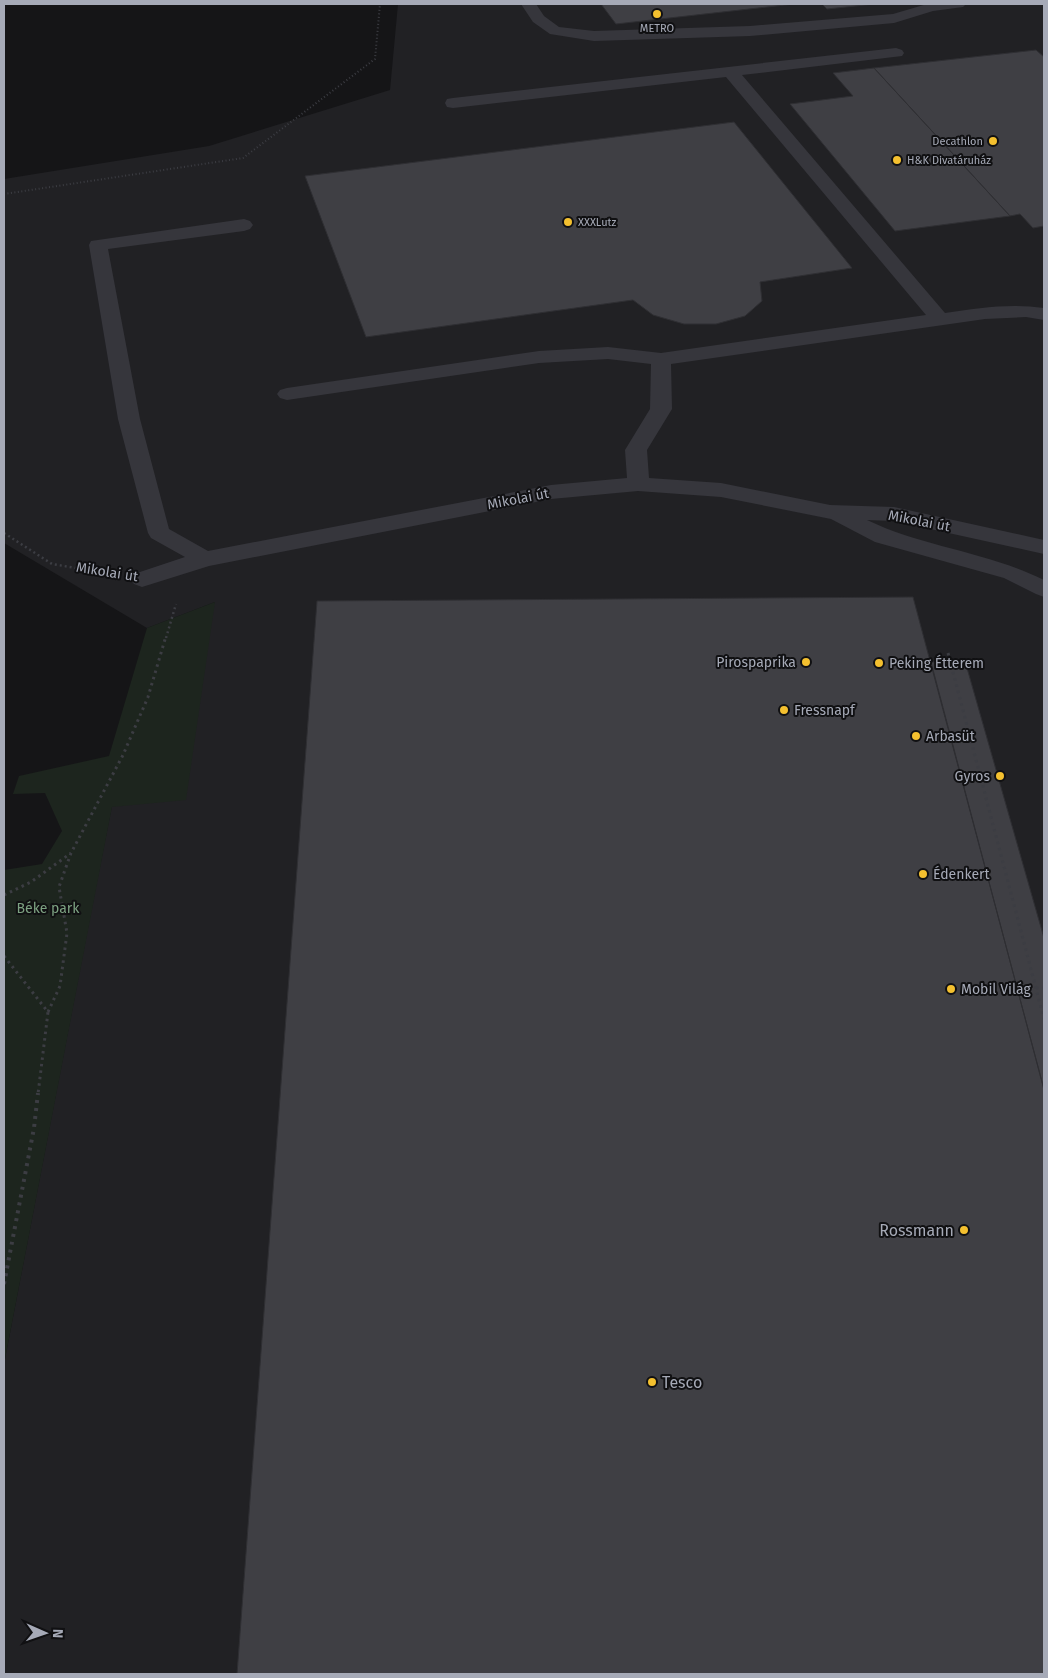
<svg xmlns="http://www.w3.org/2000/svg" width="1048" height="1678" font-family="'Fira Sans',sans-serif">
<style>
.built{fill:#212124}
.green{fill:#1d251e}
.building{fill:#3f3f44;stroke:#2f2f33}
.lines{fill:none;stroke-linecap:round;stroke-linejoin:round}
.path-far3{stroke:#3c3d43;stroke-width:2;stroke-dasharray:1 2.5;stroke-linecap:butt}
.path-far2{stroke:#3c3d43;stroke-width:2.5;stroke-dasharray:2 3;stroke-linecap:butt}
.path-far1{stroke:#3c3d43;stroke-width:3;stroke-dasharray:2.5 4;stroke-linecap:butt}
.path{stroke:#3c3d43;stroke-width:4;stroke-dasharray:3 5;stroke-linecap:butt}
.minor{fill:#36363c;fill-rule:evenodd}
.poi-dot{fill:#f4c02f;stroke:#101012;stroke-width:2}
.labels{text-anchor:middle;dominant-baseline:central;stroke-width:4;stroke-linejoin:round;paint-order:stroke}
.far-poi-label{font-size:11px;fill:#a6aab7;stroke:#101012;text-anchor:start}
.street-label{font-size:14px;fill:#a6aab7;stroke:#101012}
.poi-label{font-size:14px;fill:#a6aab7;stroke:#101012;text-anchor:start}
.park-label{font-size:14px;fill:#7da282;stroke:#101012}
.near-poi-label{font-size:16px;fill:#a6aab7;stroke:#101012;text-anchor:end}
</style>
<rect width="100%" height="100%" fill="#151517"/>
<path class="built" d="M 398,4 L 1044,4 L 1044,1674 L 4,1674 L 4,1364 L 95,892 L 112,806 L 215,602 L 147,628 L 4,543 L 4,179 L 209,146 L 390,90 Z"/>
<path class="green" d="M 215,602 L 186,800 L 112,807 L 4,1364 L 4,870 L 42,864 L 62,831 L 45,793 L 13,794 L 19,776 L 109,756 L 147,628 Z"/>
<path class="building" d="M 601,4 L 794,4 L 616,24 Z
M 822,4 L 874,4 L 827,9 Z
M 1036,50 L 1044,57 L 1044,226 L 1033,228 L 1020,214 L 1010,216 L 874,68 Z
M 874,68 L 1010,216 L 895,231 L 790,104 L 853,96 L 833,73 Z
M 734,122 L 852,268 L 760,282 L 762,301 L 745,316 L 716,324 L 684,324 L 653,315 L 633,300 L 366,337 L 305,176 Z
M 913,597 L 1044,1089 L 1044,1674 L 237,1674 L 317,601 Z
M 965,661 L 1044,938 L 1044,1090 L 931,662 Z"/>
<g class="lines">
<path class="path-far3" d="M 4,194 L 243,158 L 375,59 L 380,4"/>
<path class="path-far2" d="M 4,533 L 52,564 L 106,573
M 166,638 L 176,604"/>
<path class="path-far1" d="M 948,653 L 1044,1019
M 4,895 L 31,882 L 71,853
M 4,956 L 48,1012 L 38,1094
M 1036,988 L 1044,988
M 48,1012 L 60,986 L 67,933 L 59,887 L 71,853 L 123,755 L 148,697 L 166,636"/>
<path class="path" d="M 4,1284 L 34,1128 L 38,1093"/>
<path class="minor" d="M 521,4 L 536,4 L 544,16 L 559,27 L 594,31 L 750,26 L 893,14 L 927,4 L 966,4 L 963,7 L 933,11 L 894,23 L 750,36 L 594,41 L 550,34 L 533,22 Z
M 896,48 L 902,50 L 904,53 L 902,56 L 742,75 L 945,313 C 978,308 1011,303 1044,308 L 1044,320 L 1026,317 L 985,319 L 671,364 L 672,409 L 647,450 L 649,478 L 721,483 L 830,505 L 894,507 L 1044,540 L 1044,554 L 894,521 L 867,520 C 923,547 988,552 1044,580 L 1044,597 L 1036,594 L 1004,578 L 875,542 L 831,519 L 721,497 L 638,491 L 551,499 L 209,566 L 142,587 L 134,584 L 130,579 L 134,574 L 185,557 L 151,538 L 148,533 L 118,419 L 89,245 L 91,241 L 244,219 L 250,221 L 253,225 L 250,229 L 244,231 L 108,249 L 140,419 L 169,529 L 208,551 L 551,485 L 627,478 L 625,450 L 650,409 L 651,364 L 608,359 L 539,363 L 287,400 L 280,398 L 277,394 L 280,390 L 287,388 L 539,351 L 608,347 L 661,353 L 926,315 L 726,77 L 453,108 L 447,107 L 445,103 L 447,99 L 453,98 Z"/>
</g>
<g class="poi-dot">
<circle cx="657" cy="14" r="5"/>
<circle cx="993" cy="141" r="5"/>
<circle cx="897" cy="160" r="5"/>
<circle cx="568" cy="222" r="5"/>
<circle cx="806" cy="662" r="5"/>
<circle cx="879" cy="663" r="5"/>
<circle cx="784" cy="710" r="5"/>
<circle cx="916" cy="736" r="5"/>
<circle cx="1000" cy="776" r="5"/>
<circle cx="923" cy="874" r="5"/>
<circle cx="951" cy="989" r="5"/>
<circle cx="964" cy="1230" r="5"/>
<circle cx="652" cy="1382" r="5"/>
</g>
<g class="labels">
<g class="far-poi-label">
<text x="657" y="28" text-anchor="middle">METRO</text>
<text x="983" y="141" text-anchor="end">Decathlon</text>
<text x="907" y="160">H&amp;K Divatáruház</text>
<text x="578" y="222">XXXLutz</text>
</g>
<g class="street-label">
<text transform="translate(518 499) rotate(-11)">Mikolai út</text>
<text transform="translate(919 521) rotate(11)">Mikolai út</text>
<text transform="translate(107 572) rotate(9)">Mikolai út</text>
</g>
<g class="poi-label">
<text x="796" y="662" text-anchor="end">Pirospaprika</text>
<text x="889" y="663">Peking Étterem</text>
<text x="794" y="710">Fressnapf</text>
<text x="926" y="736">Arbasüt</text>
<text x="990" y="776" text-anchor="end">Gyros</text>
<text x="933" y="874">Édenkert</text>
<text x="961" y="989">Mobil Világ</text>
</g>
<g class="park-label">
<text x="48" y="908">Béke park</text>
</g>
<g class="near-poi-label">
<text x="954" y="1230">Rossmann</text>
<text x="662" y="1382" text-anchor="start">Tesco</text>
</g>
</g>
<rect width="1048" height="1678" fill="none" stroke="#a6aab7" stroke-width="10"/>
<g transform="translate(45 1633) rotate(92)" stroke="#101012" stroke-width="4" paint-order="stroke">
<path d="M0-4L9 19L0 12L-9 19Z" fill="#a6aab7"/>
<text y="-8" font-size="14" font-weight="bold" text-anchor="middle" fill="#a6aab7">N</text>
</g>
</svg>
